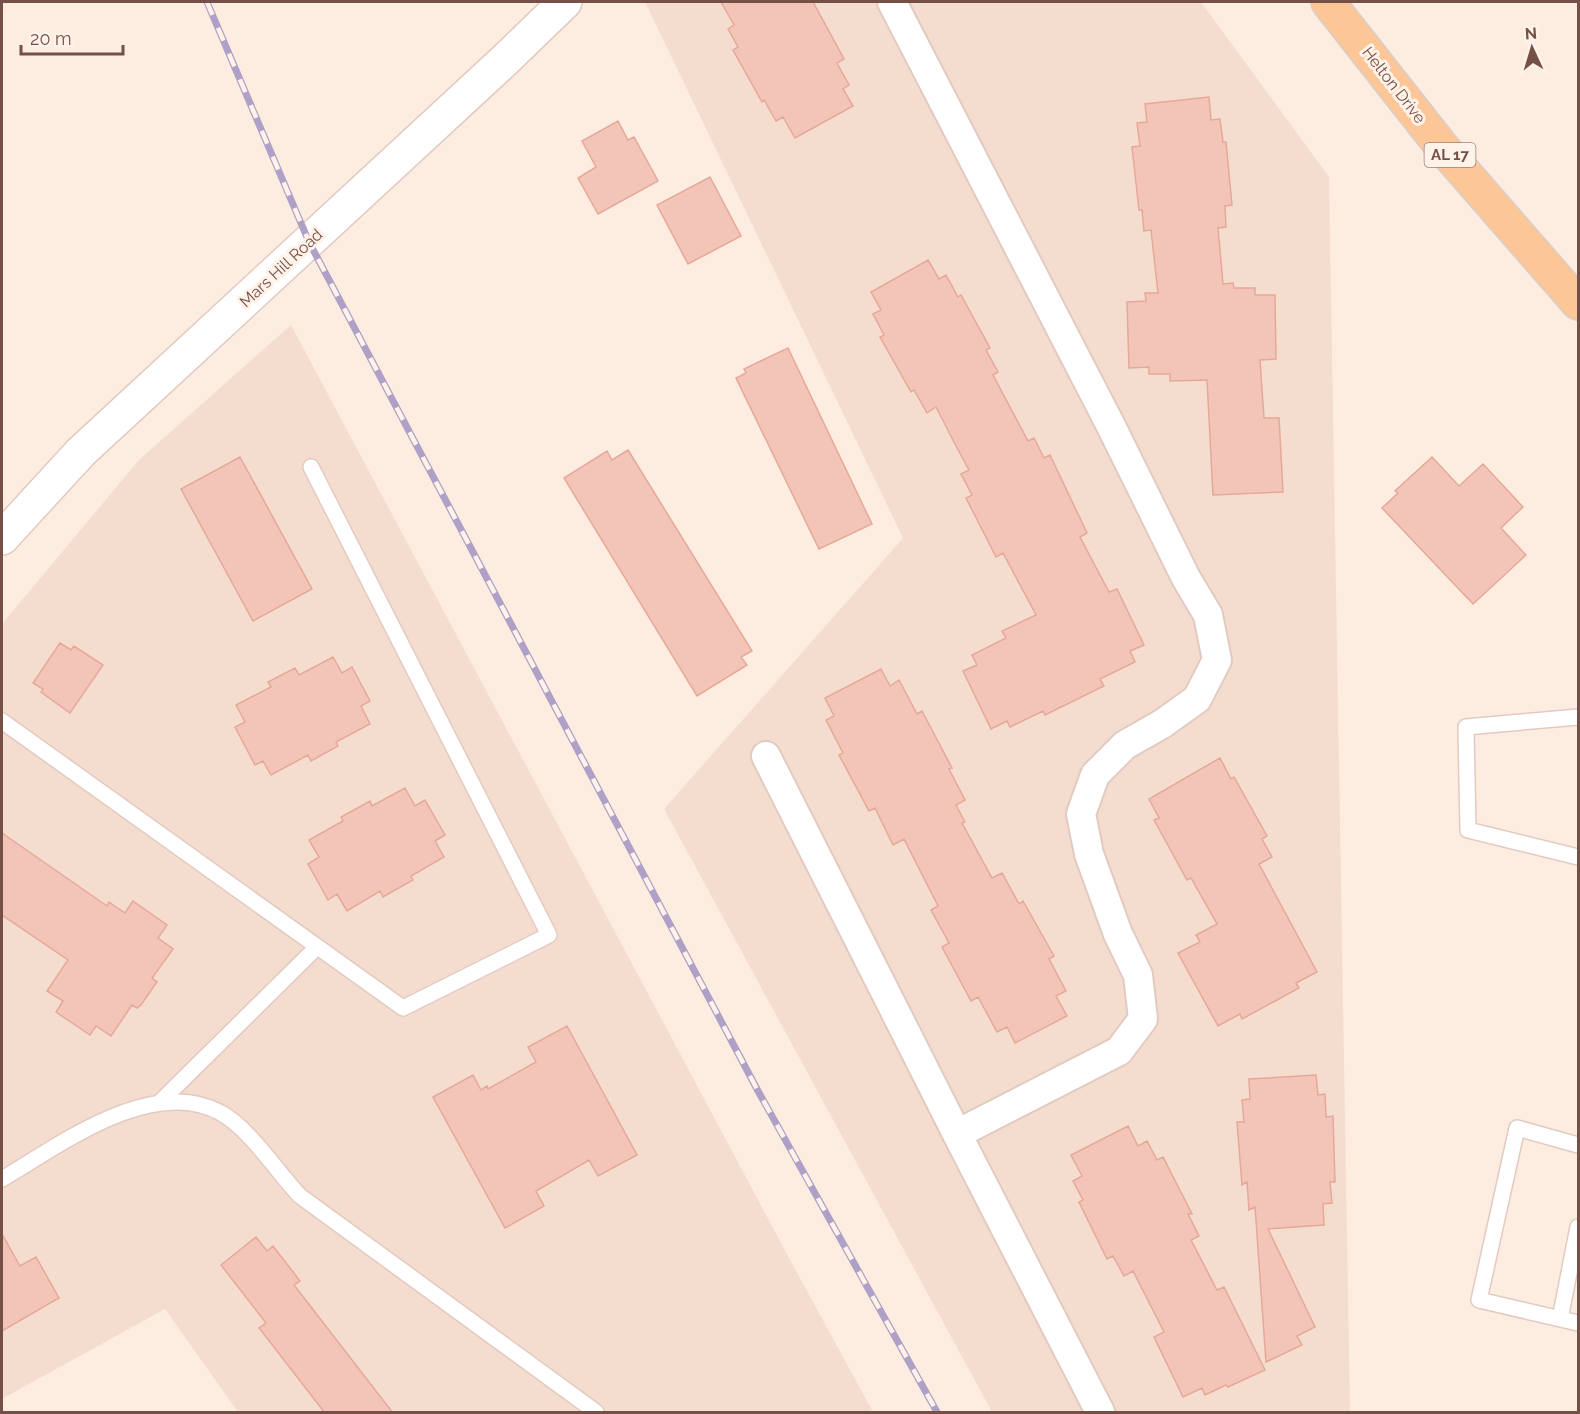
<svg xmlns="http://www.w3.org/2000/svg" width="1580" height="1414" font-family="Raleway,sans-serif">
<style>
.residential{fill:#f4ddcf}
.building{fill:#f3c5b8;stroke:#e6a898;stroke-width:1.5}
.lines{fill:none;stroke-linecap:round;stroke-linejoin:round}
.service-casing{stroke:#e3cac0;stroke-width:18}
.minor-casing{stroke:#e3cac0;stroke-width:32}
.tertiary-casing{stroke:#e3cac0;stroke-width:36}
.primary-casing{stroke:#d8cecb;stroke-width:36}
.service{stroke:#fff;stroke-width:15}
.minor{stroke:#fff;stroke-width:28}
.tertiary{stroke:#fff;stroke-width:33}
.primary{stroke:#fdc697;stroke-width:33}
.rail-casing{stroke:#aea0c6;stroke-width:7}
.rail{stroke:#fff2e8;stroke-width:4.5;stroke-dasharray:14;stroke-linecap:butt}
.labels{text-anchor:middle;dominant-baseline:central;stroke-width:6;stroke-linejoin:round;paint-order:stroke}
.shield{fill:#fff2e8;stroke:#9e8177;stroke-width:1.5}
.shield-label{font-size:15px;font-weight:bold;fill:#745047}
.street-label{font-size:16px;fill:#745047;stroke:#fff2e8}
</style>
<rect width="100%" height="100%" fill="#fdede1"/>
<path class="residential" d="M 645,2 L 1201,2 L 1329,177 L 1350,1412 L 992,1412 L 664,809 L 903,538 Z
M 291,325 L 795,1269 L 873,1412 L 238,1412 L 165,1309 L 2,1399 L 2,624 L 139,460 Z"/>
<path class="building" d="M 721,2 L 813,2 L 844,59 L 837,63 L 849,85 L 843,89 L 853,106 L 795,138 L 783,117 L 776,121 L 764,100 L 762,102 L 733,50 L 738,47 L 728,29 L 734,25 Z
M 1209,97 L 1211,120 L 1220,119 L 1223,142 L 1226,142 L 1232,205 L 1225,206 L 1226,227 L 1218,228 L 1223,284 L 1233,283 L 1234,288 L 1255,288 L 1255,295 L 1275,295 L 1276,359 L 1260,360 L 1264,418 L 1279,418 L 1283,492 L 1213,495 L 1207,380 L 1170,381 L 1170,374 L 1149,374 L 1149,367 L 1129,368 L 1127,302 L 1146,301 L 1145,293 L 1158,293 L 1151,230 L 1144,231 L 1142,210 L 1139,210 L 1132,147 L 1140,146 L 1137,123 L 1147,122 L 1145,104 Z
M 618,121 L 628,140 L 634,137 L 658,181 L 598,214 L 578,178 L 596,167 L 582,141 Z
M 710,177 L 741,236 L 688,264 L 657,205 Z
M 928,260 L 939,279 L 946,275 L 958,297 L 961,295 L 990,348 L 986,350 L 998,372 L 993,375 L 1028,441 L 1034,438 L 1044,458 L 1050,455 L 1087,533 L 1080,537 L 1109,592 L 1117,589 L 1144,645 L 1130,651 L 1135,662 L 1100,679 L 1104,686 L 1045,715 L 1043,711 L 1010,727 L 1007,721 L 991,729 L 963,671 L 977,665 L 972,655 L 1006,638 L 1002,631 L 1036,615 L 1003,553 L 996,557 L 966,498 L 972,495 L 961,474 L 969,470 L 955,444 L 936,407 L 927,413 L 914,390 L 911,392 L 880,337 L 884,335 L 873,314 L 881,310 L 871,292 Z
M 788,348 L 872,524 L 819,549 L 736,378 L 746,373 L 744,369 Z
M 628,450 L 752,651 L 741,657 L 747,665 L 697,696 L 564,478 L 607,451 L 612,460 Z
M 240,457 L 312,589 L 253,621 L 181,489 Z
M 1432,457 L 1459,486 L 1483,464 L 1523,507 L 1501,528 L 1526,555 L 1473,604 L 1382,508 L 1398,493 L 1395,491 Z
M 60,643 L 71,650 L 74,646 L 103,665 L 70,713 L 41,692 L 43,689 L 33,683 Z
M 333,657 L 342,673 L 352,667 L 370,701 L 361,706 L 370,724 L 336,742 L 338,746 L 311,761 L 308,755 L 271,775 L 263,761 L 255,765 L 235,727 L 245,722 L 236,705 L 271,687 L 268,682 L 295,668 L 299,675 Z
M 881,669 L 890,686 L 899,680 L 917,714 L 922,711 L 952,768 L 949,769 L 965,800 L 956,805 L 965,822 L 962,823 L 992,878 L 1002,873 L 1019,904 L 1023,901 L 1054,956 L 1049,959 L 1066,991 L 1056,996 L 1067,1016 L 1015,1043 L 1007,1027 L 997,1032 L 978,997 L 971,1001 L 942,947 L 949,943 L 931,910 L 938,906 L 904,839 L 893,845 L 875,808 L 869,811 L 839,755 L 843,753 L 826,720 L 834,716 L 825,698 Z
M 1220,758 L 1231,779 L 1234,777 L 1267,836 L 1262,839 L 1272,857 L 1259,864 L 1317,972 L 1296,983 L 1299,988 L 1242,1019 L 1240,1014 L 1218,1026 L 1178,953 L 1200,942 L 1196,935 L 1217,924 L 1191,878 L 1187,880 L 1154,820 L 1159,818 L 1149,799 Z
M 405,788 L 415,806 L 425,800 L 445,835 L 435,841 L 444,857 L 411,876 L 413,880 L 383,897 L 380,891 L 347,911 L 337,894 L 328,900 L 308,864 L 319,857 L 309,840 L 343,821 L 341,817 L 370,801 L 372,806 Z
M 2,833 L 107,906 L 109,902 L 125,913 L 133,901 L 167,925 L 158,938 L 173,949 L 152,978 L 157,982 L 141,1005 L 137,1008 L 132,1005 L 111,1036 L 96,1026 L 90,1035 L 56,1012 L 63,1001 L 47,991 L 68,960 L 2,915 Z
M 567,1026 L 637,1155 L 598,1176 L 589,1160 L 536,1191 L 544,1206 L 505,1228 L 433,1097 L 473,1075 L 481,1090 L 487,1086 L 488,1089 L 536,1062 L 528,1047 Z
M 1316,1075 L 1318,1095 L 1325,1094 L 1326,1117 L 1333,1116 L 1335,1182 L 1330,1182 L 1332,1203 L 1323,1204 L 1324,1225 L 1268,1229 L 1315,1327 L 1297,1336 L 1302,1345 L 1266,1362 L 1255,1207 L 1249,1210 L 1247,1182 L 1242,1185 L 1237,1122 L 1244,1122 L 1242,1100 L 1250,1099 L 1249,1079 Z
M 1128,1126 L 1138,1146 L 1147,1141 L 1157,1160 L 1163,1157 L 1192,1214 L 1188,1214 L 1199,1236 L 1191,1240 L 1217,1290 L 1224,1287 L 1265,1370 L 1228,1387 L 1226,1385 L 1205,1395 L 1202,1388 L 1183,1397 L 1154,1337 L 1164,1332 L 1133,1271 L 1124,1276 L 1113,1256 L 1107,1259 L 1079,1202 L 1083,1200 L 1073,1181 L 1082,1176 L 1071,1155 Z
M 2,1234 L 20,1266 L 36,1257 L 59,1298 L 2,1331 Z
M 256,1237 L 267,1251 L 273,1246 L 300,1281 L 294,1285 L 393,1413 L 325,1413 L 259,1328 L 266,1323 L 221,1265 Z"/>
<g class="lines">
<g class="service-casing">
<path id="service" d="M 1578,717 L 1466,727 L 1468,830 L 1578,857
M 2,721 L 403,1008 L 549,935 L 311,467
M 159,1103 L 317,947
M 1578,1145 L 1517,1128 L 1479,1300 L 1578,1323
M 2,1179 C 60,1145 152,1075 221,1113 C 248,1127 278,1173 300,1196 L 596,1412
M 1560,1319 L 1578,1227"/>
</g>
<g class="minor-casing">
<path id="minor" d="M 892,2 L 1111,426 L 1186,578 L 1208,615 L 1217,660 L 1197,699 L 1162,724 L 1125,745 L 1095,775 L 1081,814 L 1089,854 L 1118,934 L 1138,975 L 1143,1019 L 1119,1051 L 957,1134 L 1100,1412
M 766,756 L 957,1134"/>
</g>
<g class="tertiary-casing">
<path id="tertiary" d="M 2,538 L 81,452 L 505,60 L 565,2"/>
</g>
<g class="primary-casing">
<path id="primary" d="M 1328,2 L 1442,147 L 1578,303"/>
</g>
<use href="#service" class="service"/>
<use href="#minor" class="minor"/>
<use href="#tertiary" class="tertiary"/>
<use href="#primary" class="primary"/>
<g class="rail-casing">
<path id="rail" d="M 207,2 L 309,242 L 758,1091 L 937,1412"/>
</g>
<use href="#rail" class="rail"/>
</g>
<g class="labels">
<rect class="shield" x="1424.5" y="143" width="51" height="24" rx="4.5"/>
<g class="shield-label">
<text x="1450" y="155">AL 17</text>
</g>
<g class="street-label">
<text transform="translate(1394 85) rotate(52)">Helton Drive</text>
<text transform="translate(281 268) rotate(-43)">Mars Hill Road</text>
</g>
</g>
<rect width="1580" height="1414" fill="none" stroke="#745047" stroke-width="6"/>
<g transform="translate(1532 48) rotate(356)" stroke="#fff2e8" stroke-width="4.5" paint-order="stroke">
<path d="M0-4.5L10 22L0 15L-10 22Z" fill="#745047"/>
<text y="-9" font-size="16" font-weight="bold" text-anchor="middle" fill="#745047">N</text>
</g>
<path d="M21 45v9h102v-9" fill="none" stroke="#745047" stroke-width="3"/>
<text x="30" y="45" font-size="18" fill="#745047" stroke="#fff2e8" stroke-width="4.5" paint-order="stroke">20 m</text>
</svg>
